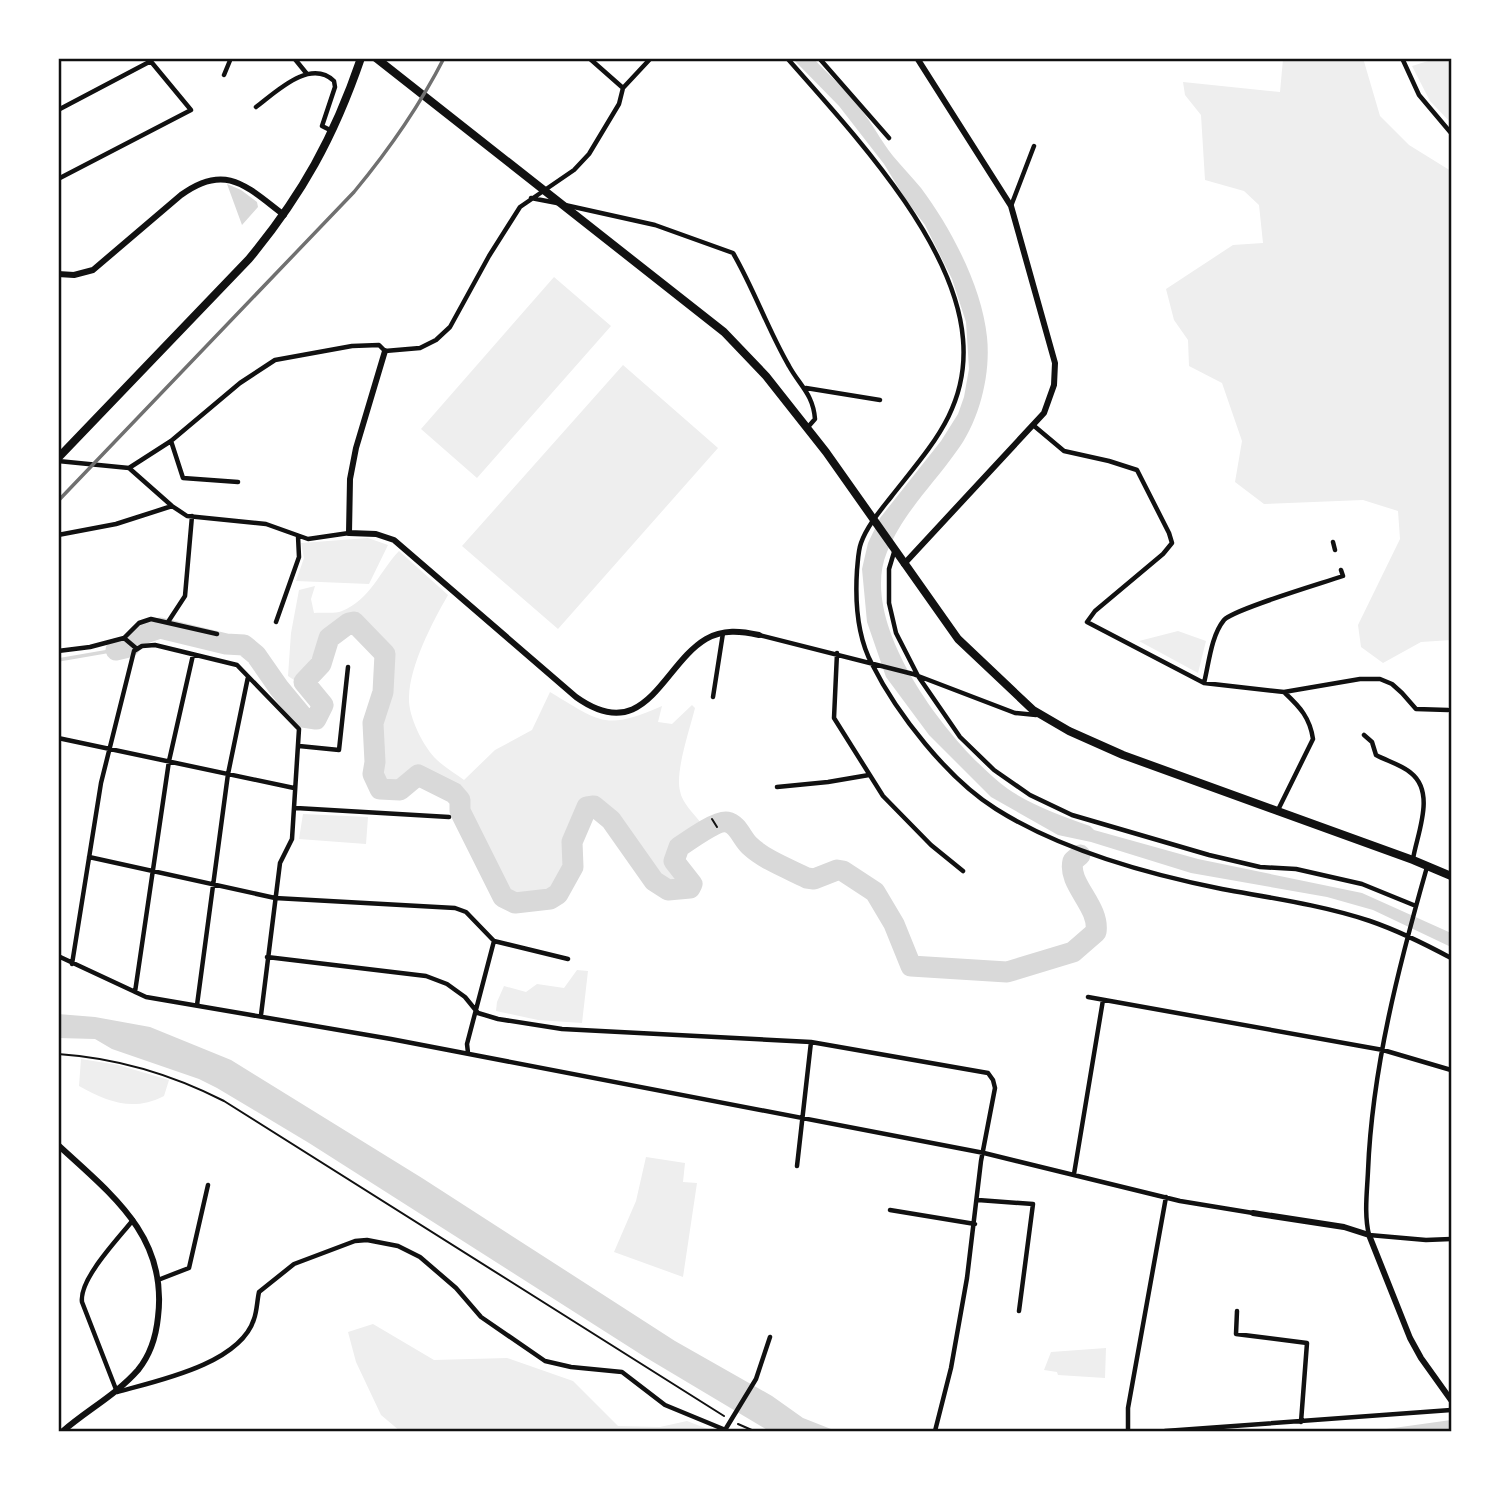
<svg xmlns="http://www.w3.org/2000/svg" width="1509" height="1489" font-family="'IBM Plex Sans',sans-serif">
<style>
.green{fill:#eee}
.water{fill:#d9d9d9}
.lines{fill:none;stroke-linecap:round;stroke-linejoin:round}
.stream{stroke:#d9d9d9;stroke-width:3.5}
.river{stroke:#d9d9d9;stroke-width:21}
.path{stroke:#111;stroke-width:2}
.minor{stroke:#111;stroke-width:4.5}
.tertiary{stroke:#111;stroke-width:6}
.primary{stroke:#111;stroke-width:8}
.rail{stroke:#707070;stroke-width:3.5}
.neatline{fill:none;stroke:#111;stroke-width:2.5}
</style>
<rect width="100%" height="100%" fill="#fff"/>
<path class="green" d="M 1306,58 L 1363,58 L 1380,116 L 1409,145 L 1451,171 L 1451,640 L 1421,642 L 1383,663 L 1361,647 L 1358,625 L 1400,539 L 1398,511 L 1363,500 L 1264,504 L 1235,482 L 1242,441 L 1222,383 L 1189,366 L 1188,340 L 1174,320 L 1166,289 L 1233,245 L 1263,243 L 1259,205 L 1244,191 L 1205,180 L 1201,115 L 1185,95 L 1183,82 L 1280,92 L 1283,59 Z
M 1438,58 L 1451,58 L 1451,123 L 1430,101 L 1412,66 Z
M 554,277 L 611,326 L 477,478 L 421,429 Z
M 623,365 L 718,448 L 558,629 L 462,546 Z
M 368,538 L 388,545 L 369,584 L 296,581 L 304,558 L 301,543 Z
M 399,551 L 448,595 C 432,623 410,665 409,697 C 408,716 422,743 434,757 C 442,766 455,773 464,780 L 495,750 L 532,730 L 550,692 C 600,722 605,731 662,706 L 658,722 L 672,724 L 692,705 L 695,708 C 690,729 675,771 680,791 C 682,803 694,814 702,824 L 677,839 L 668,853 L 671,868 L 682,875 L 686,882 C 665,891 648,877 648,855 C 605,849 623,804 586,798 C 579,806 572,815 569,826 C 562,844 567,881 551,893 C 544,897 532,897 524,897 C 520,897 512,898 508,896 C 485,889 471,843 473,821 L 464,814 L 465,798 L 414,773 L 402,785 L 386,784 L 381,772 L 378,725 L 387,690 L 386,652 L 357,625 L 355,616 L 328,632 L 297,682 L 288,676 L 291,633 L 299,590 L 315,586 L 311,599 L 314,613 C 323,612 335,614 342,611 C 370,600 380,571 399,551 Z
M 1178,631 L 1206,641 L 1198,673 L 1139,641 Z
M 303,814 L 368,817 L 366,844 L 299,839 Z
M 577,970 L 588,971 L 582,1023 L 538,1020 L 496,1011 L 497,1002 L 504,986 L 526,992 L 537,984 L 564,988 Z
M 81,1059 L 118,1065 L 169,1080 L 164,1096 C 133,1112 108,1102 79,1086 Z
M 646,1157 L 685,1163 L 683,1182 L 697,1183 L 683,1277 L 614,1252 L 636,1201 Z
M 373,1324 L 434,1360 L 507,1358 L 573,1381 L 618,1426 L 660,1427 L 687,1421 L 713,1431 L 400,1431 L 381,1415 L 356,1362 L 348,1332 Z
M 1106,1348 L 1105,1378 L 1058,1375 L 1057,1372 L 1044,1370 L 1051,1352 Z"/>
<path class="water" d="M 792,58 L 813,58 C 828,74 846,90 860,108 C 872,123 881,141 893,156 C 902,167 912,177 921,188 C 951,228 982,287 987,337 C 991,375 979,422 956,452 C 932,486 903,513 887,552 C 856,625 952,748 1008,789 C 1033,806 1062,816 1090,826 L 1094,830 L 1198,859 L 1362,893 L 1451,933 L 1451,947 L 1373,910 L 1327,897 L 1191,873 L 1091,842 L 1058,835 L 991,797 L 929,735 L 886,677 L 867,622 L 862,569 L 868,543 L 880,518 L 941,441 L 958,414 L 964,397 L 969,369 L 966,322 L 952,279 L 925,225 L 906,200 L 884,164 L 839,106 Z
M 227,184 L 241,190 L 257,202 L 258,207 L 242,225 Z
M 58,1014 L 95,1017 L 150,1027 L 231,1060 L 422,1178 L 675,1341 L 772,1396 L 803,1418 L 836,1431 L 769,1431 L 645,1357 L 309,1143 L 217,1088 L 199,1079 L 112,1049 L 95,1039 L 58,1038 Z
M 1451,1420 L 1451,1431 L 1372,1431 Z"/>
<g class="lines">
<path class="stream" d="M 58,660 L 116,650"/>
<path class="river" d="M 116,650 L 129,647 L 139,635 L 160,628 L 226,644 L 244,645 L 256,655 L 279,688 L 303,717 L 316,719 L 323,705 L 304,682 L 321,664 L 329,638 L 349,623 L 354,622 L 385,654 L 383,692 L 373,723 L 375,762 L 373,774 L 380,789 L 400,790 L 418,775 L 454,793 L 460,800 L 460,811 L 503,897 L 515,903 L 550,899 L 558,894 L 573,867 L 572,842 L 587,807 L 594,806 L 611,820 L 654,881 L 668,890 L 690,888 L 692,884 L 674,861 L 679,847 C 688,841 717,820 727,822 C 738,824 742,839 750,846 C 765,860 789,869 807,878 L 814,879 L 837,870 L 843,871 L 875,892 L 894,924 L 911,966 L 1007,972 L 1073,952 L 1096,932 C 1100,906 1067,884 1073,861 L 1080,855"/>
<path class="path" d="M 712,819 L 717,827
M 58,1054 C 117,1058 171,1074 224,1101 L 724,1416
M 738,1424 L 754,1431"/>
<path class="minor" d="M 294,58 L 307,74
M 589,58 L 623,88
M 787,58 C 850,130 955,240 963,339 C 969,408 930,447 891,497 C 880,511 867,526 861,543 C 858,551 858,561 857,570 C 855,601 857,636 872,664 C 897,714 948,779 996,809 C 1061,850 1147,874 1222,889 C 1271,898 1322,905 1370,921 C 1399,931 1425,944 1451,958
M 819,58 L 889,138
M 1402,58 L 1419,95 L 1451,133
M 224,75 L 231,58
M 256,107 C 276,92 310,58 334,81 L 335,87 L 322,126 L 332,131
M 58,110 L 151,61
M 58,179 L 191,110 L 148,58
M 531,198 L 557,203
M 565,205 L 655,225 L 733,253 C 754,289 768,330 789,366 C 800,386 813,394 815,419 L 808,427
M 1011,206 L 1034,146
M 806,388 L 880,400
M 1033,425 L 1064,451 L 1109,461 L 1137,470 L 1169,533 L 1172,543 L 1163,554 L 1095,611 L 1087,622 L 1204,683 L 1284,692 L 1360,679 L 1380,679 L 1392,684 L 1402,693 L 1416,709 L 1448,710
M 171,441 L 183,478 L 238,482
M 58,461 L 129,468 L 172,506 L 187,516 L 266,524 L 308,539 L 349,533
M 129,468 L 171,441 L 240,383 L 275,360 L 352,346 L 379,345 L 385,351 L 420,348 L 436,340 L 450,327 L 489,256 L 520,207 L 574,170 L 589,154 L 619,104 L 623,88 L 651,58
M 58,535 L 116,524 L 172,506
M 1333,542 L 1335,550
M 895,549 L 889,569 L 889,603 L 896,633 L 918,676 L 960,737 L 994,770 L 1030,795 L 1072,815 L 1209,855 L 1260,867 L 1296,869 L 1362,884 L 1416,906
M 168,622 L 185,596 L 192,516
M 276,622 L 299,557 L 298,536
M 759,635 L 913,674 L 1015,713 L 1036,715
M 124,638 L 137,649
M 58,651 L 90,647 L 124,638 L 139,623 L 151,619 L 217,634
M 837,653 L 834,718 L 883,796 L 931,845 L 963,871
M 1204,683 C 1209,663 1211,636 1224,620 C 1234,609 1323,583 1343,576 L 1341,570
M 713,697 L 723,633
M 1364,735 L 1372,742 L 1376,755 C 1387,761 1402,765 1411,773 C 1436,793 1417,834 1413,859
M 58,738 L 294,788
M 299,746 L 339,750 L 348,667
M 777,787 L 828,782 L 869,775
M 296,808 L 449,817
M 1277,812 L 1313,739 C 1310,718 1300,707 1285,693
M 89,857 L 275,898 L 455,908 L 466,912 L 494,941 L 568,959
M 1427,867 C 1399,965 1372,1069 1368,1171 C 1367,1193 1364,1214 1369,1235 L 1426,1240 L 1451,1239
M 58,956 L 146,997 L 391,1039 L 984,1153 L 1180,1201 L 1253,1213
M 267,957 L 426,976 L 447,984 L 465,997 L 478,1013 L 498,1019 L 562,1029 L 811,1042 L 988,1073 L 993,1080 L 995,1088 L 981,1161 L 967,1278 L 951,1368 L 935,1431
M 72,964 L 101,783 L 134,651 L 142,646 L 155,645 L 237,665 L 299,729 L 292,839 L 280,863 L 261,1015
M 135,992 L 169,761 L 193,655
M 1088,997 L 1383,1050 L 1451,1070
M 197,1005 L 228,774 L 248,677
M 468,1053 L 467,1044 L 494,941
M 797,1166 L 811,1042
M 1074,1174 L 1103,1000
M 978,1200 L 1033,1204 L 1019,1311
M 890,1210 L 975,1224
M 133,1220 C 118,1239 79,1279 82,1302 L 117,1392 C 157,1381 240,1364 254,1319 C 257,1311 257,1301 259,1292 L 294,1264 L 355,1241 L 367,1240 L 398,1246 L 420,1257 L 456,1288 L 481,1317 L 545,1361 L 571,1367 L 622,1372 L 665,1405 L 728,1431
M 158,1280 L 189,1268 L 208,1185
M 1237,1311 L 1236,1334 L 1307,1343 L 1301,1422
M 725,1430 L 756,1379 L 770,1337
M 1128,1431 L 1128,1408 L 1166,1197
M 1165,1431 L 1451,1410"/>
<path class="tertiary" d="M 58,274 L 74,275 L 93,270 L 181,195 C 226,162 247,187 284,215
M 385,351 L 356,448 L 350,479 L 349,533 L 376,534 L 394,540 L 576,697 C 646,747 662,665 706,639 C 723,629 741,631 759,635
M 904,564 L 1044,413 L 1054,385 L 1055,363 L 1011,206 L 917,58
M 58,1145 C 111,1194 168,1236 158,1317 C 156,1337 151,1354 138,1370 C 116,1395 87,1410 63,1431
M 1253,1213 L 1344,1227 L 1369,1235 L 1410,1338 L 1421,1358 L 1451,1400"/>
<path class="primary" d="M 376,58 L 724,332 L 766,376 L 826,452 L 958,639 L 1033,710 L 1069,731 L 1123,755 L 1413,860 L 1451,876
M 58,458 L 249,259 C 302,195 334,137 361,58"/>
<path class="rail" d="M 58,501 L 354,192 C 388,151 420,105 444,58"/>
</g>
<rect width="1509" height="1489" fill="none" stroke="#ffffff" stroke-width="119"/>
<rect x="60" y="60" width="1390" height="1370" class="neatline"/>
</svg>
